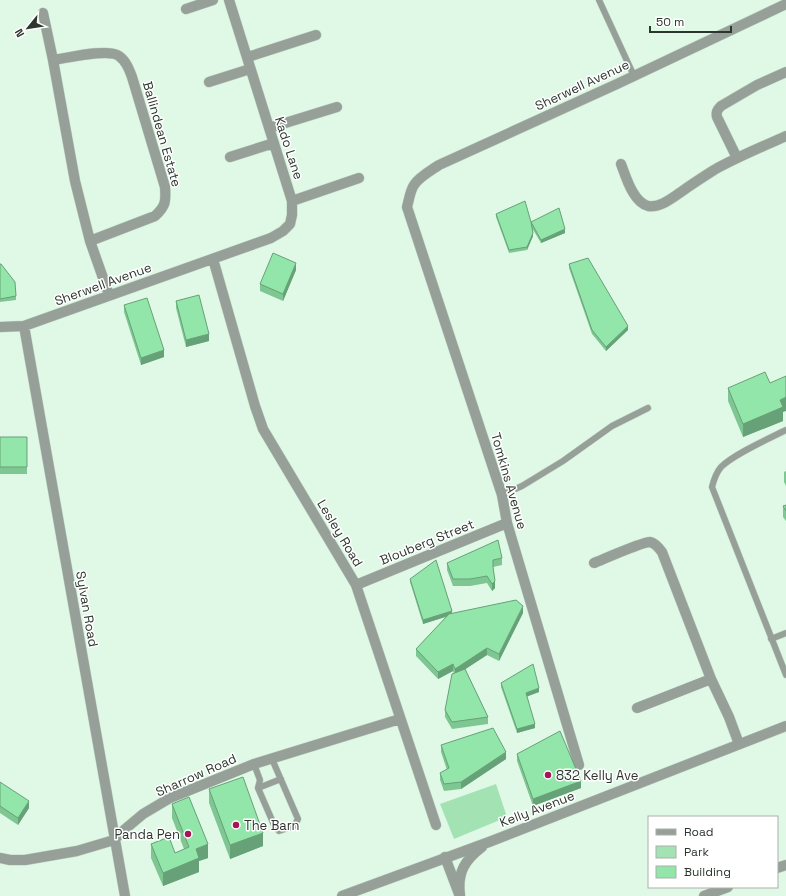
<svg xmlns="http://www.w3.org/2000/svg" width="786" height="896" font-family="'Space Grotesk',sans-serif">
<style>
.green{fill:#a3e3b3}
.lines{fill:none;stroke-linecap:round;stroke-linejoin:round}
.service-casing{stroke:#c0d6c5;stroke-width:7}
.minor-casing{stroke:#c0d6c5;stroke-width:11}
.tertiary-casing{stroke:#c0d6c5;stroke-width:11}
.service{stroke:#96a098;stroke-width:6}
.minor{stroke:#96a098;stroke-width:10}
.tertiary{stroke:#96a098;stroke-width:10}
.wall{fill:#7ec692}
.shaded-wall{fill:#67a177}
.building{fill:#93e6aa;stroke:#67a177}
.poi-dot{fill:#a51454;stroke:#fff;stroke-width:1.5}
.labels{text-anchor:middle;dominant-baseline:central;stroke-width:3;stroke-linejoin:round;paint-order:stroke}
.street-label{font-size:13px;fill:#2c362e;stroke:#fff}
.poi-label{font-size:13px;fill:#2c362e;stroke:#fff;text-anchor:start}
</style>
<rect width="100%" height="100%" fill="#e0f9e6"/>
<path class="green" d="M 496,784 L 507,817 L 454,839 L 440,804 Z"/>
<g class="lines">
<g class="service-casing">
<path id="service" d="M 599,0 L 634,76
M 502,495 L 522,486 L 563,461 L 612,426 L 648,408
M 771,639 L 786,633
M 786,675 L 712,487 C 714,479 716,473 721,467 C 734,454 768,439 786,430
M 254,764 L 260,780 L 258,788 L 275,827 L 279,831 L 294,826 L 298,819 L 272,759
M 258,788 L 281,779"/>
</g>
<g class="minor-casing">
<path id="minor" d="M 186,9 L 213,0
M 43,13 L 53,60 L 75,181 L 90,241 L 109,295
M 248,57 L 316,35
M 53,60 C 68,58 108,48 119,56 C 126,61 129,69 132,77 L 165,187 C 166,201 166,206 155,216 L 90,241
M 209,82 L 250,69
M 269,128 L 337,107
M 230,157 L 274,143
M 737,158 L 717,117 C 716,112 717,110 721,106 L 757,85 L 786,72
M 621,164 C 626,177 633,202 648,206 C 660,208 672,198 681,192 C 692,184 703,177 714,170 C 737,157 762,147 786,136
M 292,201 L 359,178
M 213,259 L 255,406 L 263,429 L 356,585 L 436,825
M 24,326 L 125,896
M 0,327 L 24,326 L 271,238 L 283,231 L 290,224 L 292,215 L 292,201 L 229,0
M 594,563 C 604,559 642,542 650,542 C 655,543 659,548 662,552 L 711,679 L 729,717 L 739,744
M 356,585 L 507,523
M 637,708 L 711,679
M 579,765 L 507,523 L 502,495 L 407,207 C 409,200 410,191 414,185 C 419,177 430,171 439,165 L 617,84 L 786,4
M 445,857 L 459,894
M 0,858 L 10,860 L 25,860 L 77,851 L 114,840 L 124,830 L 143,814 L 170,798 L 254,764 L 400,719
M 777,868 L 786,865
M 704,896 L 728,887"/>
</g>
<g class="tertiary-casing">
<path id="tertiary" d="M 460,895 C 457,872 465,860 482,847
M 342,896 L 489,842 L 786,726"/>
</g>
<use href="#service" class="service"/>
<use href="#minor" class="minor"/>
<use href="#tertiary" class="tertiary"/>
</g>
<path class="wall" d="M 496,214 L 565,233 L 541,243 L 532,228 L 533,236 L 527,250 L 509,253 L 496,217 Z
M 0,264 L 16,296 L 16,300 L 0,302 Z
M 569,264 L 628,330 L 606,351 L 592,334 L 569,268 Z
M 296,270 L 283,301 L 260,291 L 260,284 Z
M 176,301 L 209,341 L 186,347 L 176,308 Z
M 124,305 L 164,357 L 141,365 L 124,312 Z
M 770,383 L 783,412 L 783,421 L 743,437 L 728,401 L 728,388 Z
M 0,437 L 27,437 L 27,474 L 0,474 Z
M 786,471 L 786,486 L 784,482 L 784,472 Z
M 786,505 L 786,521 L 783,517 L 783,506 Z
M 502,558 L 502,565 L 493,567 L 495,588 L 492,591 L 487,583 L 470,586 L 453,586 L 447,570 L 447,563 Z
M 410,579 L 452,614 L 523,613 L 499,661 L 487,655 L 465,669 L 488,717 L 488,724 L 452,729 L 445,717 L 445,710 L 454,674 L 453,671 L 438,679 L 416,656 L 416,649 L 447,616 L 423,624 L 410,582 Z
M 501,683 L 539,692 L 527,696 L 535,728 L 517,733 L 501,687 Z
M 441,745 L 506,759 L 461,789 L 444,791 L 440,780 L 440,773 L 447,770 L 441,752 Z
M 517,754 L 581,788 L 533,806 L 517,761 Z
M 0,782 L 29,808 L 18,825 L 0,813 Z
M 209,789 L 263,846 L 230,859 L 209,803 Z
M 172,804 L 208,858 L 199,861 L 199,872 L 163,886 L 151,858 L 151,844 L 175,853 L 184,849 L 172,818 Z"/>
<path class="shaded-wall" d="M 565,229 L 565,233 L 541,243 L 541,240 Z
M 533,233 L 533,236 L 527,250 L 527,247 Z
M 296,263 L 296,270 L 283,301 L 283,294 Z
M 628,326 L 628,330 L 606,351 L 606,347 Z
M 209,334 L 209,341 L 186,347 L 186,340 Z
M 164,350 L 164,357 L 141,365 L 141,358 Z
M 786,397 L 786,411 L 783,412 L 783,421 L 743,437 L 743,424 L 780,400 Z
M 495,581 L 495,588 L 492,591 L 492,584 Z
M 523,606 L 523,613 L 499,661 L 499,654 Z
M 452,611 L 452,615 L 423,624 L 423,620 Z
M 487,648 L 487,655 L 455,676 L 455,669 Z
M 453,664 L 453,671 L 438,679 L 438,672 Z
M 539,688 L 539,692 L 526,697 L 526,693 Z
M 535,724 L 535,728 L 517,733 L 517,729 Z
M 506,752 L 506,759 L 461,789 L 461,782 Z
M 581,781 L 581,788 L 533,806 L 533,799 Z
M 29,801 L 29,808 L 18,825 L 18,818 Z
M 263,833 L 263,846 L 230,859 L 230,845 Z
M 208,844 L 208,858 L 199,861 L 199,872 L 163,886 L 163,873 L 196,849 Z"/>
<path class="building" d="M 525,201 L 531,222 L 559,208 L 565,229 L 541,240 L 531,222 L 533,233 L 527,247 L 509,250 L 496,214 Z
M 273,253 L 296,263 L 283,294 L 260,284 Z
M 588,258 L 628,326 L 606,347 L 592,330 L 569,264 Z
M 0,264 L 1,264 L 15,282 L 16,296 L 0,299 Z
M 199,295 L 209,334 L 186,340 L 176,301 Z
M 147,298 L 164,350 L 141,358 L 124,305 Z
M 765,372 L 770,383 L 786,376 L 786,397 L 780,400 L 783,407 L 743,424 L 728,388 Z
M 0,437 L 27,437 L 27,467 L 0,467 Z
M 786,505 L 786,511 L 783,506 Z
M 498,540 L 502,558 L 493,560 L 493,567 L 495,581 L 492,584 L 487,576 L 470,579 L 453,579 L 447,563 Z
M 436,560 L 452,611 L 423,620 L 410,579 Z
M 516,600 L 523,606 L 499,654 L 487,648 L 455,669 L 453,664 L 438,672 L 416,649 L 449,614 Z
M 533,664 L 539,688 L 526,693 L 535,724 L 517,729 L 501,683 Z
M 465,669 L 488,717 L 452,722 L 445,710 L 452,674 Z
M 493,728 L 506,752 L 461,782 L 444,784 L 440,773 L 449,768 L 441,745 Z
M 560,731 L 581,781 L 533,799 L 517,754 Z
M 243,777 L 263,833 L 230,845 L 209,789 Z
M 0,782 L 29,801 L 18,818 L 0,806 Z
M 189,797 L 208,844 L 196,849 L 199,858 L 163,873 L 151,844 L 169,837 L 175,853 L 189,847 L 172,804 Z"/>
<g class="poi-dot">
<circle cx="548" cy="775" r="4"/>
<circle cx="236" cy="825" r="4"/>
<circle cx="188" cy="834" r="4"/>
</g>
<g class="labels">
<g class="street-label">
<text transform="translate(582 85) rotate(-25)">Sherwell Avenue</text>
<text transform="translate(162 134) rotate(74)">Ballindean Estate</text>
<text transform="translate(289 148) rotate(72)">Kado Lane</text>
<text transform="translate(103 284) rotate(-20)">Sherwell Avenue</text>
<text transform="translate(509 481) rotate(74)">Tomkins Avenue</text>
<text transform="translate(340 533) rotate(59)">Lesley Road</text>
<text transform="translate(427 542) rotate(-22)">Blouberg Street</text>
<text transform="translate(87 609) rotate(80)">Sylvan Road</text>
<text transform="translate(196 775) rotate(-24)">Sharrow Road</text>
<text transform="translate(537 809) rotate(-21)">Kelly Avenue</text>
</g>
<g class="poi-label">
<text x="556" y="775">832 Kelly Ave</text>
<text x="244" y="825">The Barn</text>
<text x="180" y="834" text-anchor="end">Panda Pen</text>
</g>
</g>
<rect x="648" y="816" width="130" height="72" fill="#ffffff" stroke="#abafab"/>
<rect x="656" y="829" width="20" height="6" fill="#96a098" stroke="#abafab"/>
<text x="684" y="836" font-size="12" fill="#2c362e">Road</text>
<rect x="656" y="846" width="20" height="12" fill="#a3e3b3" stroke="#abafab"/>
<text x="684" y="856" font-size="12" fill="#2c362e">Park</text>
<rect x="656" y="866" width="20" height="12" fill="#93e6aa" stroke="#abafab"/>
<text x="684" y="876" font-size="12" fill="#2c362e">Building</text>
<g transform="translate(28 28) rotate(240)" stroke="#ffffff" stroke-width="3" paint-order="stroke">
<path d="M0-3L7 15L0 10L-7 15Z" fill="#2c362e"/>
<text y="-6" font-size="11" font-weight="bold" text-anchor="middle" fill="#2c362e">N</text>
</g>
<path d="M650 26v6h81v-6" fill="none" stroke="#2c362e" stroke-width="2"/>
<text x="656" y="26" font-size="12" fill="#2c362e" stroke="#ffffff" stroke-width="3" paint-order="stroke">50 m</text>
</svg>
